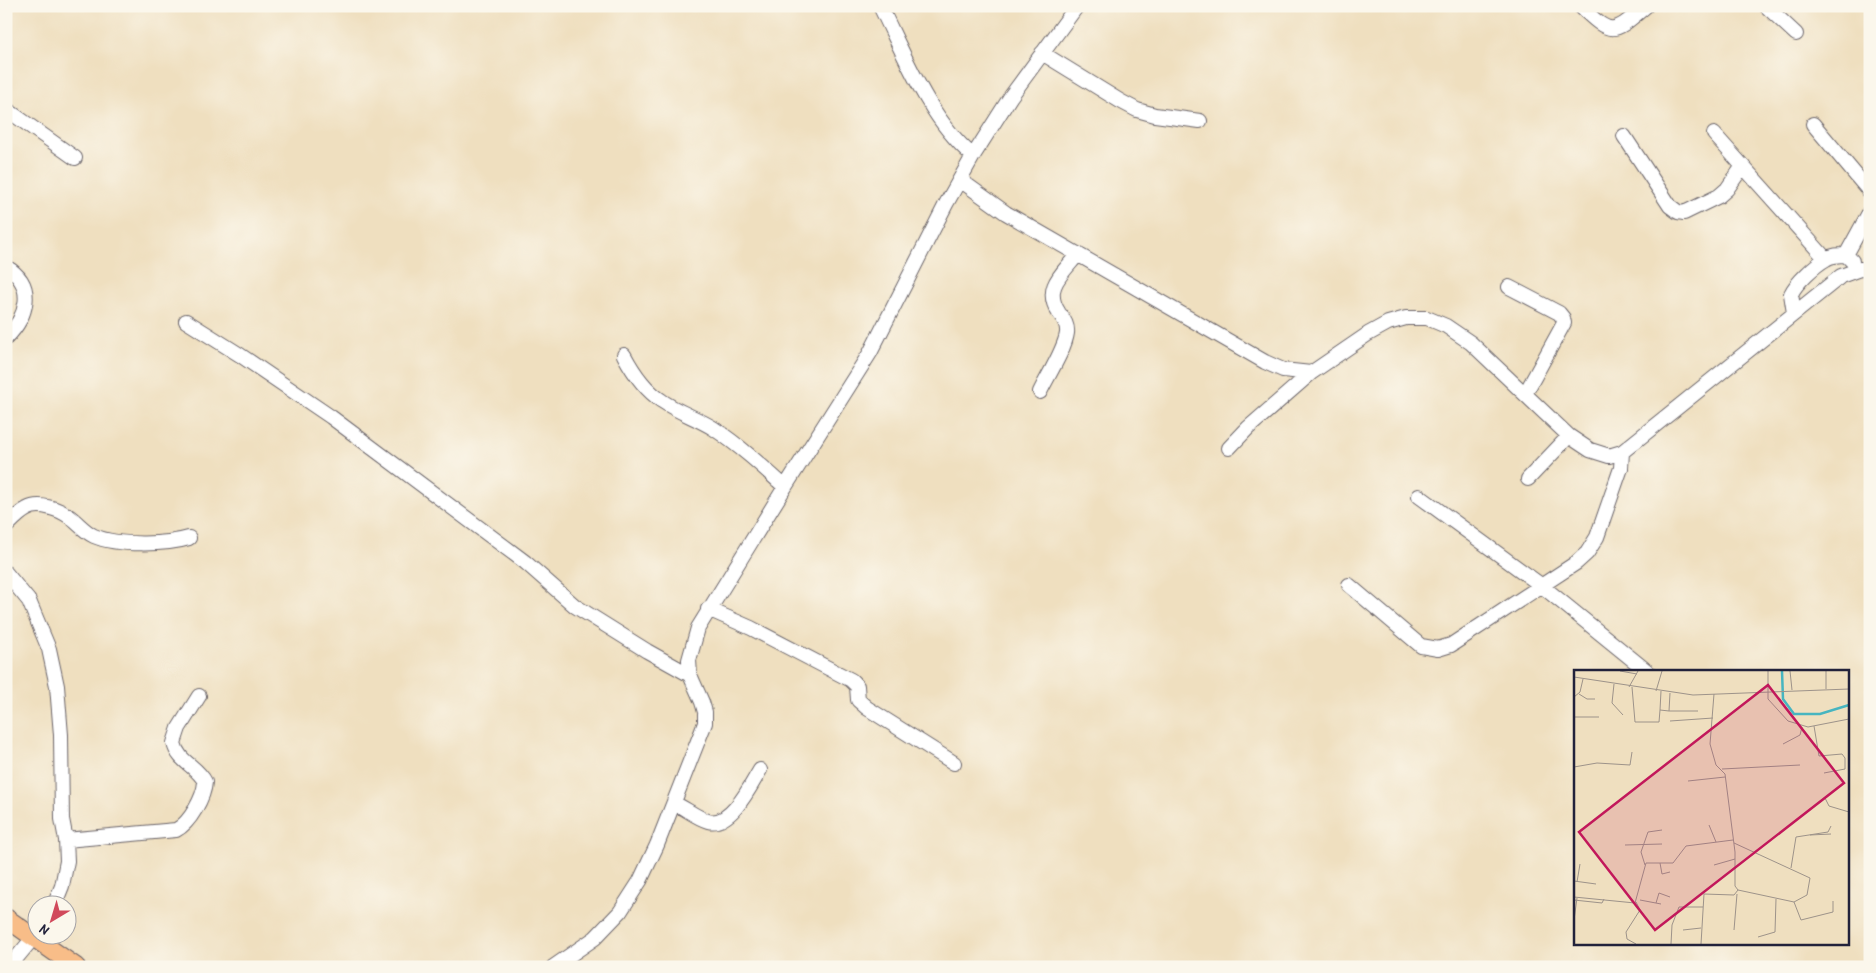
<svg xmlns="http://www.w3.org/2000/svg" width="1876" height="973" font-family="'Patrick Hand',sans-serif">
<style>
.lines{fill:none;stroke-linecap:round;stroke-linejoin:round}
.minor-casing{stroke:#6a6469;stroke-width:16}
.major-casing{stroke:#6a6469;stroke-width:20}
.minor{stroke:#fff;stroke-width:14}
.major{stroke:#f8bd88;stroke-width:18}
.inset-river{fill:none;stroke:#47b5c0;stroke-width:2.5}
.inset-road{fill:none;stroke:#9d938a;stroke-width:1}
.view{fill:#c2185b;fill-opacity:0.15;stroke:#c2185b;stroke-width:2.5}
.inset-edge{fill:none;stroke:#22223b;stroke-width:2.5}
</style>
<rect width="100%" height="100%" fill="#fbf7ec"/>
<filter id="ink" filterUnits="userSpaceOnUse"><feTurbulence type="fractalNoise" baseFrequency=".02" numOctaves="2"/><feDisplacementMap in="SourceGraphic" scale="10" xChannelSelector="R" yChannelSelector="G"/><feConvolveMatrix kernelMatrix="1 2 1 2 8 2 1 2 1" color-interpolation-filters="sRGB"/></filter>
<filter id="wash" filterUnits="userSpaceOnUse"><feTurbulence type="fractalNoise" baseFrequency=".0096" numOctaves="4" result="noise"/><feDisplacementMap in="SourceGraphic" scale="20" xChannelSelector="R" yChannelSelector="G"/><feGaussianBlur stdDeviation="1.12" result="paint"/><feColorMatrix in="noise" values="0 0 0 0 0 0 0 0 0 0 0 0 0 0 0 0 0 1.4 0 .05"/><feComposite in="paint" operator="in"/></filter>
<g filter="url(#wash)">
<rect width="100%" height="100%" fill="#efdfbf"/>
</g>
<g filter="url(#ink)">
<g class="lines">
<g class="minor-casing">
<path id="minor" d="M 880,6 C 905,56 929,119 973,156
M 1580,6 C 1612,37 1613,34 1646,6
M 1766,6 L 1796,34
M 1042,53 L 1120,101 L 1137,110 L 1155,115 L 1200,121
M 6,109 L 75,158
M 1813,124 L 1870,192
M 1714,134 L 1826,259
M 1624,136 L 1670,206 L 1678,212 L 1684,213 L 1719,196 L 1727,189 L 1743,166
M 960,180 L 1006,213 L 1265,362 L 1283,370 L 1311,373 L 1368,334 L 1388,323 L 1406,318 L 1427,318 L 1446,326 L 1471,343 L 1569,436 L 1590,450 L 1609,456 L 1622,452 L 1841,276 L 1860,269 L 1870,270
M 1852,261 L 1846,255 L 1870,211
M 6,267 C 37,285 27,317 6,338
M 1509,287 L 1559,313 L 1563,318 L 1564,323 L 1525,394
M 1794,313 L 1791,294 C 1796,283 1815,265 1826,259 C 1832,255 1839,255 1846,255
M 186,321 L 240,355 L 331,417 L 525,562 L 575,606 L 647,651 L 690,675
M 624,355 C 633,372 645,390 662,401 C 678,412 697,418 713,428 C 739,445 762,466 785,487
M 1040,392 C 1047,377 1065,349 1067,333 C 1068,325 1064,319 1059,313 C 1042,288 1063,273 1078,254
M 1229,448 L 1248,428 L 1311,373
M 1528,479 L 1569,436
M 1419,496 L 1542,586 L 1648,672
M 6,527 C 12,521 19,513 27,509 C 39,502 59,509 70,517 C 78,523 85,532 94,536 C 117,546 166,545 189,538
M 6,573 L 29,601 L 49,649 L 57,686 L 61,735 L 62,819 L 66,840 L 67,861 L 62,886 L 54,906
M 1349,585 L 1421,646 L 1438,649 L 1451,645 L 1576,563 L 1587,553 L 1597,537 L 1621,468 L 1622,452
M 708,609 L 751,628 L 851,680 L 857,686 L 858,700 L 867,708 L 954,763
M 674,803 C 685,808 697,818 708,821 C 731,827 751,785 760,770
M 66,840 L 176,830 C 190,823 204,797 205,782 C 197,766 178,762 174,743 L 179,728 L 199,696
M 9,967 L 38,932
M 553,967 L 595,938 L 620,912 L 640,881 L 657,845 L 705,723 L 705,712 L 702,702 L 690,675 L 689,660 L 698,628 L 785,487 L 870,353 L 946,204 L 973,156 L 1011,96 L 1077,6"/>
</g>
<g class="major-casing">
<path id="major" d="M 6,918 L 76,967"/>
</g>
<use href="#minor" class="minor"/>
<use href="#major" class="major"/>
</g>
</g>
<g transform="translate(1574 670)">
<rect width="275" height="275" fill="#efdfbf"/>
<path class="inset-river" d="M 208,1 L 209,29 L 220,44 L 246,44 L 275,35"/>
<path class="inset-road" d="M 46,1 L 63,4M 194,1 L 194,29 L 214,51 L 234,57 L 275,49M 216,1 L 218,20M 252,1 L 252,19M 0,7 L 119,25 L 275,19M 40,14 L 38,33 L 49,45M 55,17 L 64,1M 58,17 L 61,52 L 85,52 L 86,40M 82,21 L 88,1M 87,21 L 86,40 L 95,41M 96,23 L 95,41 L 124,41M 5,24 L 13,29 L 21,29M 140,24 L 136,74 L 142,95 L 151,104 L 161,182 L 161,216 L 164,220M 0,27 L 6,22 L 9,9M 0,47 L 25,47M 96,51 L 139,48M 240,56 L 245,86 L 268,84 L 271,88 L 271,99 L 250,103M 209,74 L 226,65 L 228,57M 0,97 L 23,93 L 56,95 L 58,82M 148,99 L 226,95M 114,111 L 151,107M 251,128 L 255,136 L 275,142M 135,155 L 142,172M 236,165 L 257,164M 160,173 L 236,208 L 233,225 L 220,232 L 164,220M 51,175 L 88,174M 86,193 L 88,204 L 96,202M 71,195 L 67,182 L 74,162 L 88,160M 140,195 L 161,189M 217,198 L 222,167 L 254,162 L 257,156M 0,211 L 22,214M 3,212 L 6,194M 0,227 L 61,233 L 72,193 L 99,193 L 112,176 L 159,170M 0,230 L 28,233 L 30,229M 66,230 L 87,234M 62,232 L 66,240 L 52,262 L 53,269 L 62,274M 220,232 L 227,250 L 259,242 L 259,231M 82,233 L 85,223 L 96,227M 0,250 L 3,228M 109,260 L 127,258M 160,260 L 163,224M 184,267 L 201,262 L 202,229M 97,274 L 98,255 L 105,237 L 129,237M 127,274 L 130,224 L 160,225 L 164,220"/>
<path class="view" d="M 194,15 L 270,113 L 81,260 L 5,162 Z"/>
<rect width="275" height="275" class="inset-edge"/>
</g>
<rect width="1876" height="973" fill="none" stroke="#fbf7ec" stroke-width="25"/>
<g transform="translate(52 920) rotate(218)"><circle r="24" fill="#fbf7ec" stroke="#a4a2a5"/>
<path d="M0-4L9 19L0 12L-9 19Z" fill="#d1495b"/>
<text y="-8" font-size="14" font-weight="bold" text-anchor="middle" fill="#22223b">N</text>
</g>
</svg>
